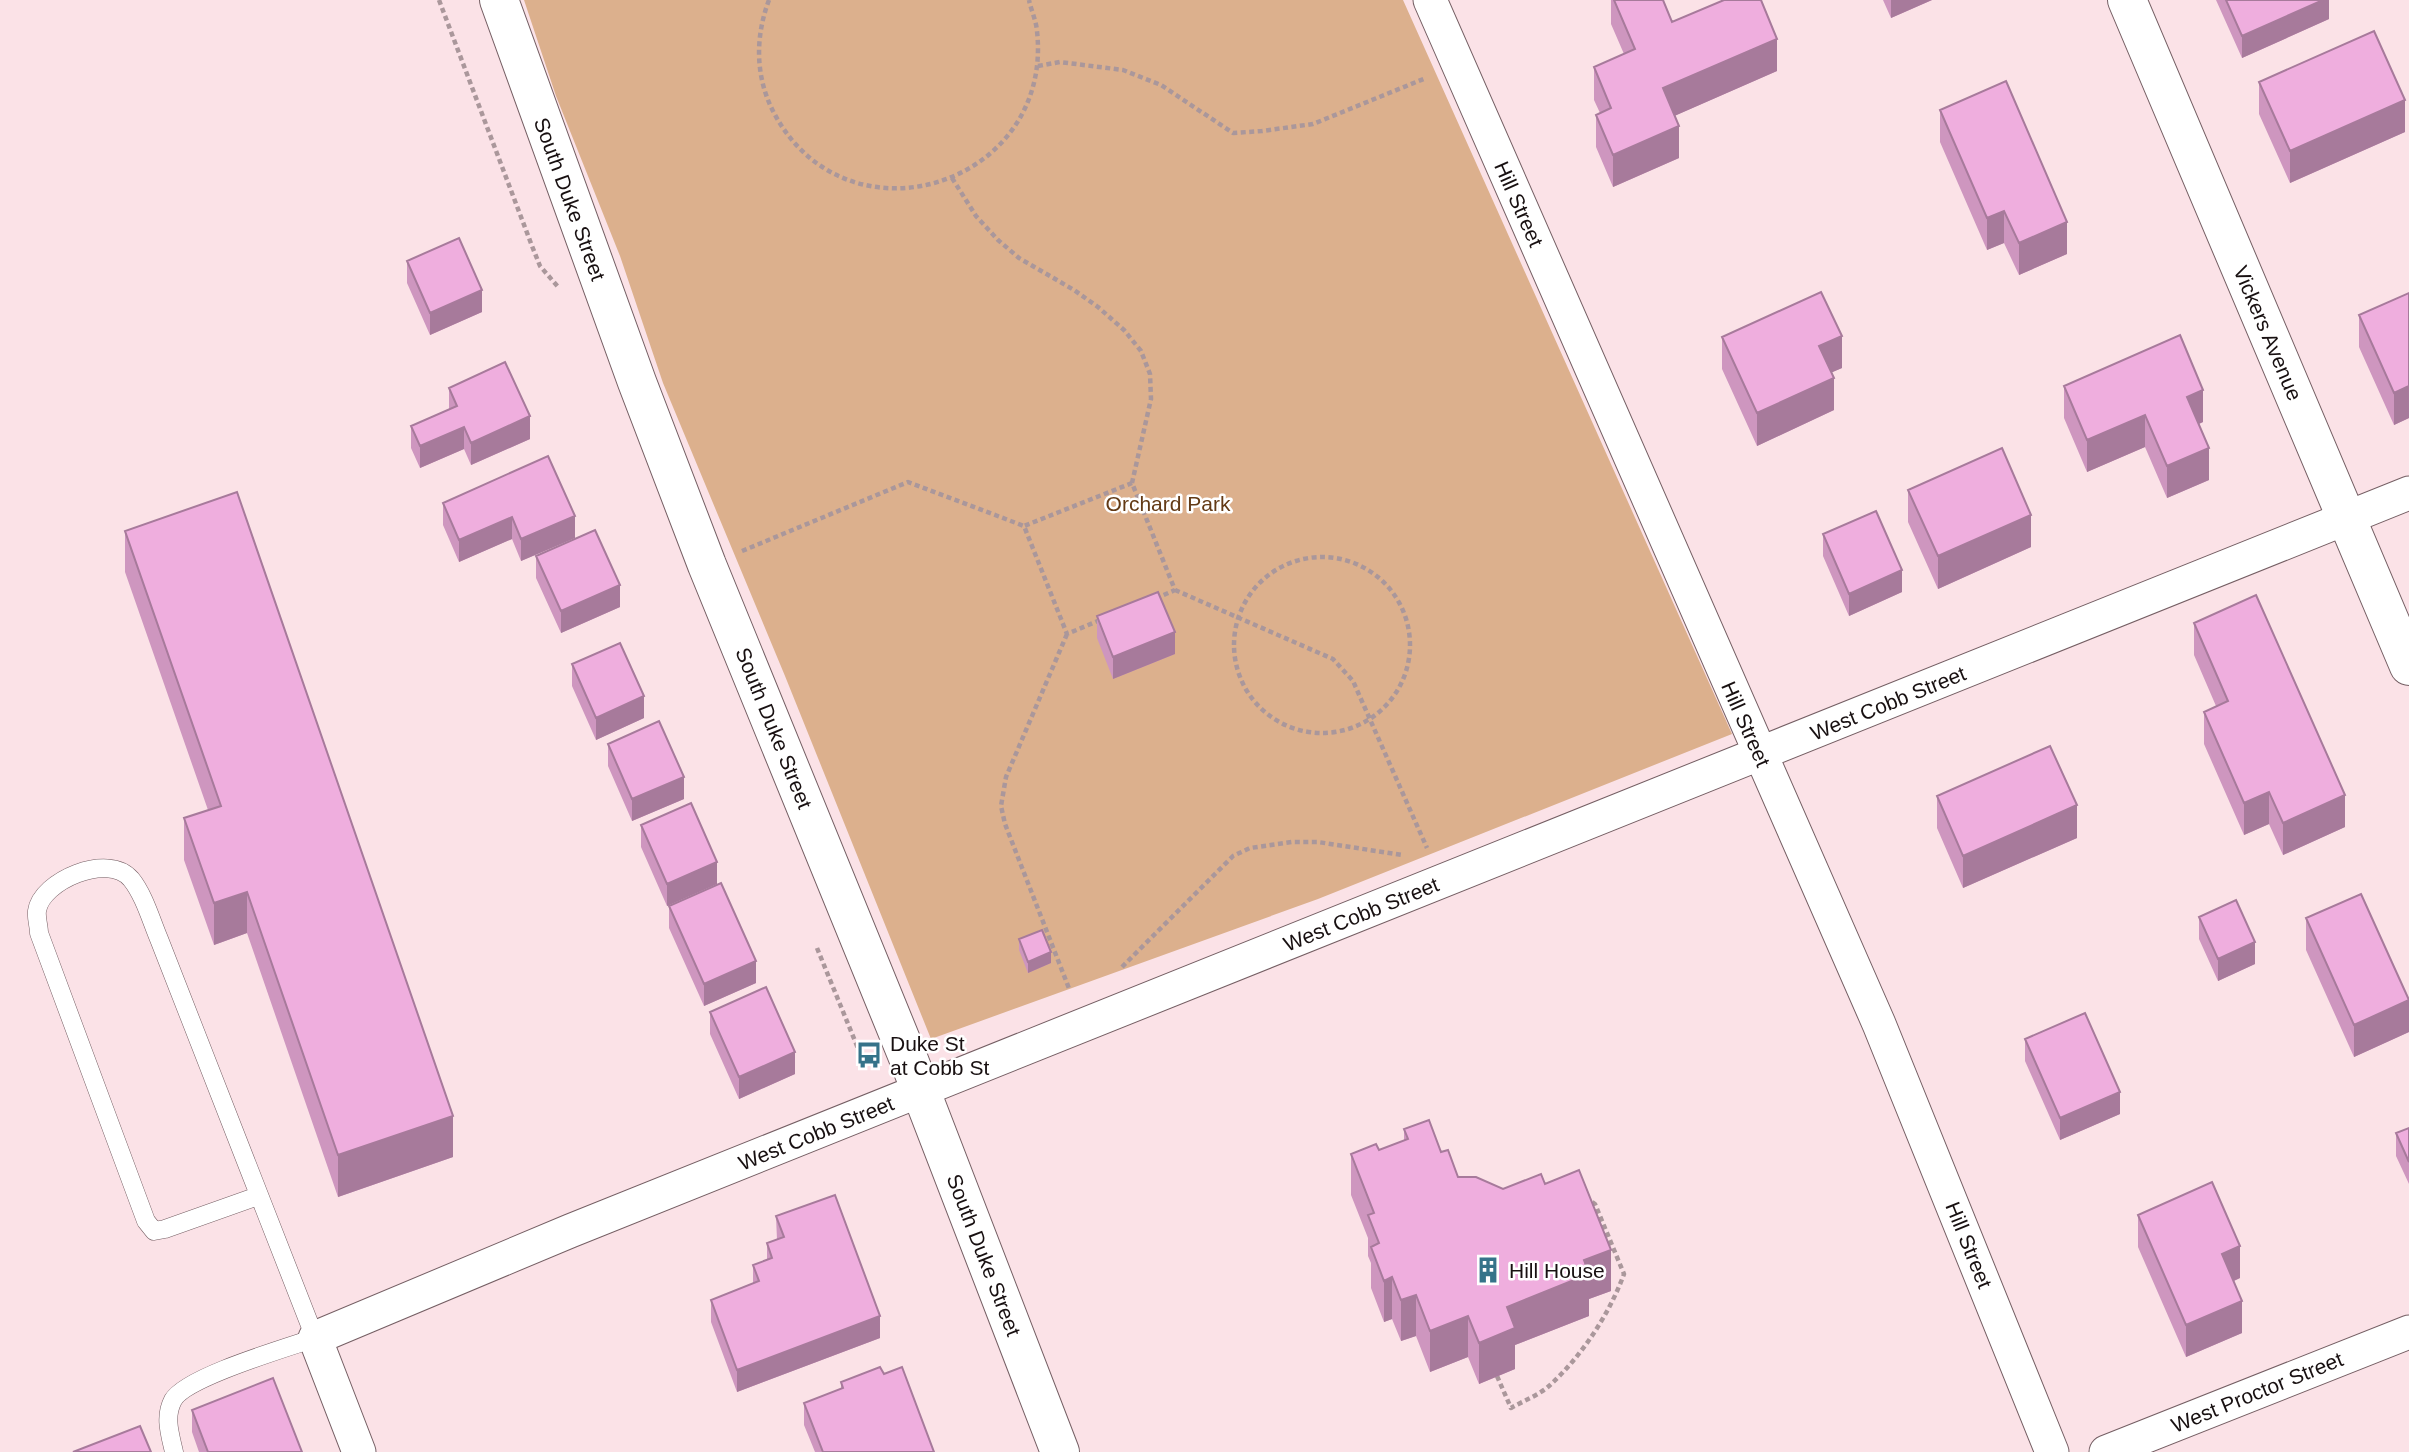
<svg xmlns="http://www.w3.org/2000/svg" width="2409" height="1452" font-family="Helvetica,sans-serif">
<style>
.green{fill:#dcb08d}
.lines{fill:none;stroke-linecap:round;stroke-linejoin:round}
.lane-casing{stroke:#755f64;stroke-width:19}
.street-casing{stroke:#755f64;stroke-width:35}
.secondary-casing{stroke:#755f64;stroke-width:40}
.path{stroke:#aa979b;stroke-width:4.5;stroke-dasharray:5 3.5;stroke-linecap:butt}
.lane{stroke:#fff;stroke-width:18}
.street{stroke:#fff;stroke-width:33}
.secondary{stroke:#fff;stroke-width:38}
.wall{fill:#ce96bf}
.shaded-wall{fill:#a77a9b}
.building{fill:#efaede;stroke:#a77a9b;stroke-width:2}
.labels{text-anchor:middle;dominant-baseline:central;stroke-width:5;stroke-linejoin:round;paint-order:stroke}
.street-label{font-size:21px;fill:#181011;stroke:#fff}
.park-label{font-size:21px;fill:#633a15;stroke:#fff}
.poi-label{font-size:21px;fill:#181011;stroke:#fff;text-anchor:start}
</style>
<rect width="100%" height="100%" fill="#fbe2e7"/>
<path class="green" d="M 524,0 L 1403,0 L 1732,734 L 1318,899 L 931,1039 L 785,676 L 663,383 L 620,256 L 556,96 Z"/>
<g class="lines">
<g class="lane-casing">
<path id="lane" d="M 174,1452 C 170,1434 164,1417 173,1400 C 186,1377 286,1348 315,1338 L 159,939 C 151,920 144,895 131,879 C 108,852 41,881 37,911 C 36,918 39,926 39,933 L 146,1221 L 154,1231 L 165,1229 L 258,1196"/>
</g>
<g class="street-casing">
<path id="street" d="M 1430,0 L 1879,1024 L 2052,1452
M 359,1452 L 315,1338 L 570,1231 L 2409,493
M 2106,1452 L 2409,1332"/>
</g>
<g class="secondary-casing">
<path id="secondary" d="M 499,0 L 637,382 L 707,565 L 907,1055 L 1060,1452
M 2127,0 L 2409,666"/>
</g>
<path class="path" d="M 439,0 L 532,246 L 540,266 L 559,288
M 769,0 C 755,37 755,77 774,113 C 847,251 1054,185 1037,31 C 1036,20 1031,10 1029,0
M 1038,66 L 1060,62 L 1123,70 L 1161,85 L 1233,133 L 1262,131 L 1313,124 L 1426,78
M 952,178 L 976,216 L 998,240 L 1019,258 L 1074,290 L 1098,307 L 1124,330 L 1141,351 L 1150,374 L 1151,399 L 1132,483 L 1175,590 L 1157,598
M 742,551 L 908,482 L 1024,526
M1234 645a88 88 0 1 1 176 0a88 88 0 1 1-176 0Z
M 1175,590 L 1333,659 L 1353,681 L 1427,848
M 1100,620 L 1067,634 L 1024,526 L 1132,483
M 1067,634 L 1006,777 L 1001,806 L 1005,824 L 1070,991
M 817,948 L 864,1063
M 1122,967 L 1233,856 L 1250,848 L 1292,842 L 1318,842 L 1402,855
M 1497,1376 L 1511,1408 C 1523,1401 1539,1395 1549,1386 C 1581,1357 1609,1315 1624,1274 L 1595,1204 L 1589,1200"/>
<use href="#lane" class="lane"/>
<use href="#street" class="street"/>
<use href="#secondary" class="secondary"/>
</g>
<path class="wall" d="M 1611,0 L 1663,0 L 1672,22 L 1777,71 L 1674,116 L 1679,158 L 1613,187 L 1596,147 L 1596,115 L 1600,113 L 1594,100 L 1594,67 L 1624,54 L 1611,24 Z
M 1883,0 L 1932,0 L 1891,18 Z
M 2216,0 L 2329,0 L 2329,19 L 2242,58 Z
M 2259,82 L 2405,132 L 2290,183 L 2259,114 Z
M 1940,110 L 2067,254 L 2019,275 L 2004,243 L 1987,250 L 1940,142 Z
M 407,261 L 482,312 L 430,335 L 407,283 Z
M 2409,293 L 2409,418 L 2394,425 L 2359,347 L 2359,315 Z
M 1722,337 L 1842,368 L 1832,372 L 1834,410 L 1757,446 L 1722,369 Z
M 2064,386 L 2203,422 L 2199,424 L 2209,480 L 2167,498 L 2145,447 L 2087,472 L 2064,418 Z
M 449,388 L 530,439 L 471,465 L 464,449 L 420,468 L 411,448 L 411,426 L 449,409 Z
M 548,456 L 575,538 L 521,561 L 512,539 L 459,562 L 443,525 L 443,503 Z
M 1908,490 L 2031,547 L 1938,589 L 1908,522 Z
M 125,531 L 453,1157 L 338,1197 L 247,933 L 214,945 L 184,860 L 184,818 L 208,810 L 125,572 Z
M 1823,534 L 1902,592 L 1849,616 L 1823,556 Z
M 536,556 L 620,607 L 561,633 L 536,578 Z
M 1097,616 L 1175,654 L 1113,679 L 1097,638 Z
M 2194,623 L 2345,827 L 2283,855 L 2269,824 L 2244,835 L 2204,744 L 2204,712 L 2216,706 L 2194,655 Z
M 572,664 L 644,718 L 596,740 L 572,686 Z
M 608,744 L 684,799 L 632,821 L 608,766 Z
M 1937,796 L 2077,838 L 1963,888 L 1937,828 Z
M 641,825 L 717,884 L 667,906 L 641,847 Z
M 669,906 L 756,983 L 704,1006 L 669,928 Z
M 2199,917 L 2255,964 L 2218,981 L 2199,939 Z
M 2306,918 L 2409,1032 L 2354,1057 L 2306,950 Z
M 1019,939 L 1051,963 L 1028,973 L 1019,950 Z
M 710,1012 L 795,1074 L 739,1099 L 710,1034 Z
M 2025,1039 L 2120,1114 L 2060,1140 L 2025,1061 Z
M 2409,1128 L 2409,1184 L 2396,1156 L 2396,1133 Z
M 1404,1129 L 1441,1152 L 1458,1177 L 1503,1189 L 1545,1184 L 1611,1291 L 1589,1299 L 1589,1316 L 1515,1345 L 1515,1369 L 1479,1384 L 1468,1357 L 1430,1372 L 1416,1336 L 1401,1341 L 1392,1319 L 1384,1322 L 1371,1288 L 1371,1263 L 1368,1256 L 1368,1238 L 1351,1195 L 1351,1154 L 1379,1150 L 1404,1141 Z
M 2138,1215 L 2240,1278 L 2234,1281 L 2242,1333 L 2186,1357 L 2138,1247 Z
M 776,1216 L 880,1338 L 737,1392 L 711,1322 L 711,1300 L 753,1284 L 753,1265 L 767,1260 L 767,1243 L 777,1240 Z
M 884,1374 L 934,1452 L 815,1452 L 804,1425 L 804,1403 L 841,1389 L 841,1382 Z
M 192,1410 L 302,1452 L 199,1452 L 192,1432 Z"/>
<path class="shaded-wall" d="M 1891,0 L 1932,0 L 1891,18 Z
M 2323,0 L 2329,0 L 2329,19 L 2242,58 L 2242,36 Z
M 1777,39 L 1777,71 L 1663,121 L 1663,88 Z
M 2405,100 L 2405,132 L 2290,183 L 2290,151 Z
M 1679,126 L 1679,158 L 1613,187 L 1613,155 Z
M 2004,211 L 2004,243 L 1987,250 L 1987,218 Z
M 2067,222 L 2067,254 L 2019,275 L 2019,243 Z
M 482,290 L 482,312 L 430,335 L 430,313 Z
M 1842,336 L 1842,368 L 1819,378 L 1819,346 Z
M 1834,378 L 1834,410 L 1757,446 L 1757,413 Z
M 2409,386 L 2409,418 L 2394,425 L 2394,393 Z
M 2203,390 L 2203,422 L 2187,429 L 2187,397 Z
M 2145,415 L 2145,447 L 2087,472 L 2087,440 Z
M 530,416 L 530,439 L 471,465 L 471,443 Z
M 464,427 L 464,449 L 420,468 L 420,446 Z
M 2209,448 L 2209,480 L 2167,498 L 2167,466 Z
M 2031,515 L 2031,547 L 1938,589 L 1938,556 Z
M 575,516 L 575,538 L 521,561 L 521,539 Z
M 512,517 L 512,539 L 459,562 L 459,540 Z
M 1902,570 L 1902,592 L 1849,616 L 1849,594 Z
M 620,585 L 620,607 L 561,633 L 561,611 Z
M 1175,632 L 1175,654 L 1113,679 L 1113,657 Z
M 644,696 L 644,718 L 596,740 L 596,718 Z
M 684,777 L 684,799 L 632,821 L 632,799 Z
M 2269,792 L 2269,824 L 2244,835 L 2244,803 Z
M 2345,795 L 2345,827 L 2283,855 L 2283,823 Z
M 2077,805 L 2077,838 L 1963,888 L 1963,856 Z
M 717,862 L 717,884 L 667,906 L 667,884 Z
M 247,892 L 247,933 L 214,945 L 214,903 Z
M 2255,942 L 2255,964 L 2218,981 L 2218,959 Z
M 1051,952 L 1051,963 L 1028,973 L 1028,962 Z
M 756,961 L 756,983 L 704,1006 L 704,984 Z
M 2409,1000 L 2409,1032 L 2354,1057 L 2354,1025 Z
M 795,1052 L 795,1074 L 739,1099 L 739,1077 Z
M 2120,1092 L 2120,1114 L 2060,1140 L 2060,1118 Z
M 453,1116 L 453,1157 L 338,1197 L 338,1155 Z
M 2240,1246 L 2240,1278 L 2222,1286 L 2222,1254 Z
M 1611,1250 L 1611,1291 L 1589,1299 L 1589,1316 L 1515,1345 L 1515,1369 L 1479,1384 L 1479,1343 L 1507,1307 L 1584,1260 Z
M 1392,1277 L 1392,1319 L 1384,1322 L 1384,1281 Z
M 1416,1295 L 1416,1336 L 1401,1341 L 1401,1300 Z
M 2242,1301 L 2242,1333 L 2186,1357 L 2186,1325 Z
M 880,1316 L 880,1338 L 737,1392 L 737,1370 Z
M 1468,1316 L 1468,1357 L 1430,1372 L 1430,1331 Z"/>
<path class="building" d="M 1614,0 L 1663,0 L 1672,22 L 1724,0 L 1761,0 L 1777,39 L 1663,88 L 1679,126 L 1613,155 L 1596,115 L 1611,108 L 1594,67 L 1635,49 Z
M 2226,0 L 2323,0 L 2242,36 Z
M 2374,31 L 2405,100 L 2290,151 L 2259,82 Z
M 2006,81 L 2067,222 L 2019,243 L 2004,211 L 1987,218 L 1940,110 Z
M 459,238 L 482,290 L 430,313 L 407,261 Z
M 1821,292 L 1842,336 L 1819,346 L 1834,378 L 1757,413 L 1722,337 Z
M 2409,293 L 2409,386 L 2394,393 L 2359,315 Z
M 2180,335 L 2203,390 L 2187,397 L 2209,448 L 2167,466 L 2145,415 L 2087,440 L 2064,386 Z
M 505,362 L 530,416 L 471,443 L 464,427 L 420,446 L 411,426 L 457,406 L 449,388 Z
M 2002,448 L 2031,515 L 1938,556 L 1908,490 Z
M 548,456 L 575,516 L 521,539 L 512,517 L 459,540 L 443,503 Z
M 237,492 L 453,1116 L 338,1155 L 247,892 L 214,903 L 184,818 L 221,806 L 125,531 Z
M 1876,511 L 1902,570 L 1849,594 L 1823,534 Z
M 595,530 L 620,585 L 561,611 L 536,556 Z
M 1158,592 L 1175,632 L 1113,657 L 1097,616 Z
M 2256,595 L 2345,795 L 2283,823 L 2269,792 L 2244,803 L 2204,712 L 2228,701 L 2194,623 Z
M 620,643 L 644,696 L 596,718 L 572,664 Z
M 659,721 L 684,777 L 632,799 L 608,744 Z
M 2050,746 L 2077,805 L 1963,856 L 1937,796 Z
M 691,803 L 717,862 L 667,884 L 641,825 Z
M 721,883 L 756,961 L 704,984 L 669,906 Z
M 2361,894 L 2409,1000 L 2354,1025 L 2306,918 Z
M 2236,900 L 2255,942 L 2218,959 L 2199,917 Z
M 1042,930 L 1051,952 L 1028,962 L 1019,939 Z
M 766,987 L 795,1052 L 739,1077 L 710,1012 Z
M 2085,1013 L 2120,1092 L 2060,1118 L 2025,1039 Z
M 1429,1120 L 1441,1152 L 1448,1150 L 1458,1177 L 1476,1177 L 1503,1189 L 1541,1174 L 1545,1184 L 1579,1170 L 1611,1250 L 1584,1260 L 1589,1274 L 1507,1307 L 1515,1328 L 1479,1343 L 1468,1316 L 1430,1331 L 1416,1295 L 1401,1300 L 1392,1277 L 1384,1281 L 1371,1247 L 1379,1243 L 1368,1215 L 1374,1213 L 1351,1154 L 1376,1144 L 1379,1150 L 1408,1139 L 1404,1129 Z
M 2409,1128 L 2409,1162 L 2396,1133 Z
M 2212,1182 L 2240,1246 L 2222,1254 L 2242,1301 L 2186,1325 L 2138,1215 Z
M 835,1195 L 880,1316 L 737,1370 L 711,1300 L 759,1281 L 753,1265 L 772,1258 L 767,1243 L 784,1237 L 776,1216 Z
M 880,1367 L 884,1374 L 902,1367 L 934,1452 L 823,1452 L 804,1403 L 843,1388 L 841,1382 Z
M 273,1378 L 302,1452 L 208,1452 L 192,1410 Z
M 140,1426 L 151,1452 L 73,1452 Z"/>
<defs>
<g id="bus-bare" transform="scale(2.1)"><path d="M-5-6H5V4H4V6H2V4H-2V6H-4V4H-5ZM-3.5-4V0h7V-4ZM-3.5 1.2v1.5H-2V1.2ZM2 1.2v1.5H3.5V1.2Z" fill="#357389" stroke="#fff" stroke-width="2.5" paint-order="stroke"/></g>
<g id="building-bare" transform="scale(2.1)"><path d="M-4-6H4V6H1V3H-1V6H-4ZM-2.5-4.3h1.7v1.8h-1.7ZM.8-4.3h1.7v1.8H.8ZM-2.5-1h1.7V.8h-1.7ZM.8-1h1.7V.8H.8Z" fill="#357389" stroke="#fff" stroke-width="2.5" paint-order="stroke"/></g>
</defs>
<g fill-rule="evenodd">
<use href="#bus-bare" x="869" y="1055"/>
<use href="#building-bare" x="1488" y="1270"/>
</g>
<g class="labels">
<g class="street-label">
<text transform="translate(570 199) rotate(70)">South Duke Street</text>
<text transform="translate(1519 204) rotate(66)">Hill Street</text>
<text transform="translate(2268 333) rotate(67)">Vickers Avenue</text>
<text transform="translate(1888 703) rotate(-22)">West Cobb Street</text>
<text transform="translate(1746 724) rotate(66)">Hill Street</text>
<text transform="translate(774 728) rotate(68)">South Duke Street</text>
<text transform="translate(1361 914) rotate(-22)">West Cobb Street</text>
<text transform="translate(816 1133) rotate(-22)">West Cobb Street</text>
<text transform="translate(1969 1245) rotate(68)">Hill Street</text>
<text transform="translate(984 1255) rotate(69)">South Duke Street</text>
<text transform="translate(2257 1392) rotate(-22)">West Proctor Street</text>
</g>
<g class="park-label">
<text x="1168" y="503">Orchard Park</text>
</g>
<g class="poi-label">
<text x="890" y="1043">Duke St<tspan x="890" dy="24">at Cobb St</tspan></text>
<text x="1509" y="1270">Hill House</text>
</g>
</g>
</svg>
